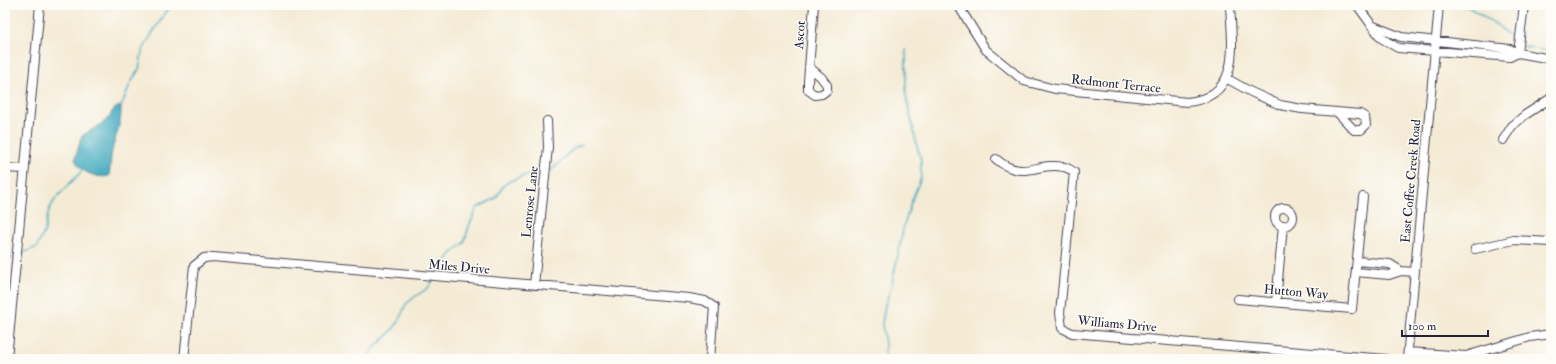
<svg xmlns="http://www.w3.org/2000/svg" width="1556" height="364" font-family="'IM FELL Double Pica',serif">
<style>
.water{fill:#3da8bd;stroke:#30657c}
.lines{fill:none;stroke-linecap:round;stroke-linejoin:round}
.stream{stroke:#3da8bd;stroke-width:1.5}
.minor-casing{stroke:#424052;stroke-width:10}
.minor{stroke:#fff;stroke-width:8}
.labels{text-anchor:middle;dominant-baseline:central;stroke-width:3;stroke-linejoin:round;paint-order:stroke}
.street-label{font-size:13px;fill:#22223b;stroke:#fdfcf7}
</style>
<rect width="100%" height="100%" fill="#fdfcf7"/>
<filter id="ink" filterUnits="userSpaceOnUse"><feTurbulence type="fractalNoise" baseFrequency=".025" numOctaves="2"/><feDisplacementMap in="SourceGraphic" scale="8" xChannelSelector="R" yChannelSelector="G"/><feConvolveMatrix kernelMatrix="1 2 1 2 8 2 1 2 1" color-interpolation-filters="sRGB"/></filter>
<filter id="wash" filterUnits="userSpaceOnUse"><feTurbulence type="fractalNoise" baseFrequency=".012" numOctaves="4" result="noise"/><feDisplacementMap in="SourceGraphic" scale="16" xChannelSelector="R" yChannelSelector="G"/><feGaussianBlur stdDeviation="0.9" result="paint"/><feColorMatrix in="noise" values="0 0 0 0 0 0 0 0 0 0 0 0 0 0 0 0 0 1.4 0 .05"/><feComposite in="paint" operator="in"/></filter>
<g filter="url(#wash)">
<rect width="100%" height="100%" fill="#f4ebd5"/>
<path class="water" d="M 121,106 C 122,121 117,133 113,147 C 110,157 111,166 109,176 C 96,179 78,171 75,159 L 81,138 L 83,135 C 91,130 99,126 105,121 C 112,115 111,108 121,106 Z"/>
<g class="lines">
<path class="stream" d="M 1465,5 L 1497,25 L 1517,42
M 1522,46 C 1532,49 1542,48 1551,53
M 121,107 L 131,82 L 139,69 L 142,52 L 150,37 L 166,12 L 173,5
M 550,171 C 561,164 569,148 582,145
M 20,254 L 37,247 L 45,230 L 48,213 L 50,208 L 56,198 L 83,170
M 5,262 L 13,257
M 437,274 L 451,254 L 464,243 L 469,226 L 477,208 L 496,198 L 504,185 L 508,182 L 523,176 L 542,173
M 368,359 L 373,349 L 387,336 L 398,323 L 406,304 L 416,296 L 428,288 L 434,279
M 885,359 L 885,344 L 882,324 L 885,305 L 891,288 L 904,225 L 913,197 L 921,178 L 921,160 L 917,146 L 906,96 L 906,50"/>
</g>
</g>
<g filter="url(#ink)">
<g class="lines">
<g class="minor-casing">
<path id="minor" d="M 958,5 L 986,50 L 1024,81 L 1055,89 L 1187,102 C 1242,97 1232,45 1230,5
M 1357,5 L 1381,38 L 1398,48 L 1510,57 L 1518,53
M 1371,25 L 1401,37 L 1510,49 L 1518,53 L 1551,59
M 1518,53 L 1524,5
M 809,67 L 821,77 L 827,85 L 827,90 L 822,94 L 815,95 L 808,90 L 808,81 L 814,5
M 1226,78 L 1251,92 L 1280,105 L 1302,109 L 1360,114 L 1365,117 L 1366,125 L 1361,130 L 1354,130 L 1338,113
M 1503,140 L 1512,126 L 1525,115 L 1551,98
M 996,159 C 1023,182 1038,161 1063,167 C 1067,167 1071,170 1074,172 L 1060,313 L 1062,328 L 1072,333 L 1386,359
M 5,168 L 25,169
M1275 217a9 9 0 1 1 18 0a9 9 0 1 1-18 0Z
M 1475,249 L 1514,240 L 1551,242
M 1357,261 L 1390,264 L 1401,271
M 1356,272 L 1389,275 L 1401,271 L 1415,272
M 534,285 L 548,147 L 547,121
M 1238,299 L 1352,309 L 1363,197
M 1276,302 L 1283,225
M 1408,352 L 1466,356 L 1530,337 L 1551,334
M 7,359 L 40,5
M 184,359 L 194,266 L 204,258 L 213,257 L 689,298 L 705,301 L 714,307 L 710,359
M 1407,359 L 1439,5"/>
</g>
<use href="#minor" class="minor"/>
</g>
</g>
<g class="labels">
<g class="street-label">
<text transform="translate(800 35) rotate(-86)">Ascot</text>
<text transform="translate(1116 84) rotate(6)">Redmont Terrace</text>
<text transform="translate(1411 181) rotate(-85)">East Coffee Creek Road</text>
<text transform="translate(530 202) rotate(-84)">Lenrose Lane</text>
<text transform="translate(459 267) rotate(5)">Miles Drive</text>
<text transform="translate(1296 292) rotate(5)">Hutton Way</text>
<text transform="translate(1117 324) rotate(5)">Williams Drive</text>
</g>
</g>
<rect width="1556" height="364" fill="none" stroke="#fdfcf7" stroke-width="20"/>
<path d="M1402 330v6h86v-6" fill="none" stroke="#22223b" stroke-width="2"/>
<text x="1408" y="330" font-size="12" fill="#22223b" stroke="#fdfcf7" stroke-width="3" paint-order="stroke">100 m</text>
</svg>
